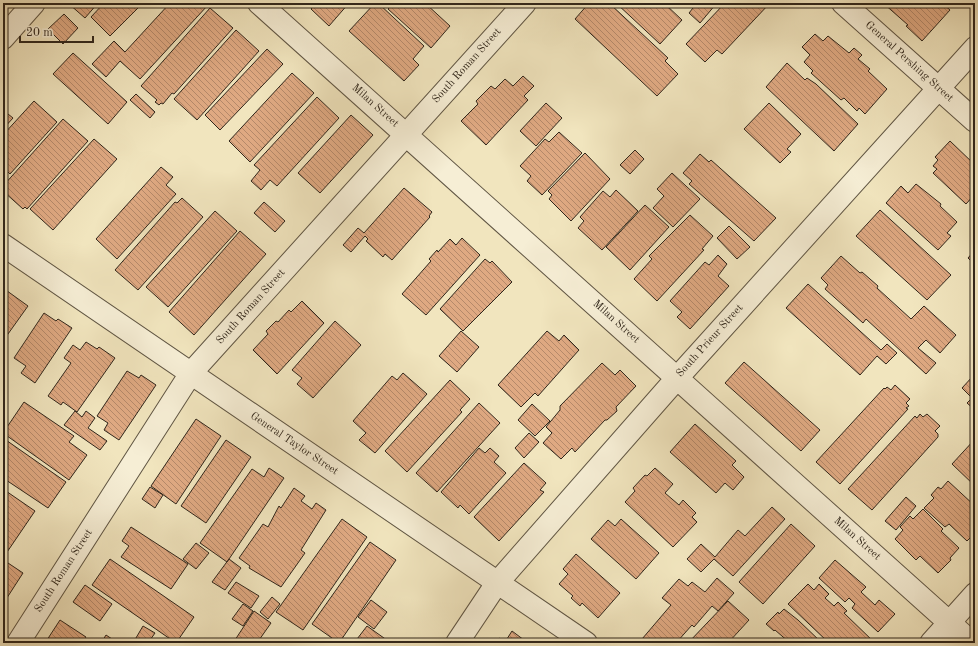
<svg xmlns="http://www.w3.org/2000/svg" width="978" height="646" font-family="'Old Standard TT',serif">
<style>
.building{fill:url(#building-back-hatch);stroke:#30261b}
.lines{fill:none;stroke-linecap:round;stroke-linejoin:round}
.street-casing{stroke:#605644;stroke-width:24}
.street{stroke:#f6eed5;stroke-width:22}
.labels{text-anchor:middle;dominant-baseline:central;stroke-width:3.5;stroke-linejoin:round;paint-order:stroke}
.street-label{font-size:11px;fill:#30261b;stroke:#f6eed5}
</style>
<defs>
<pattern id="building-back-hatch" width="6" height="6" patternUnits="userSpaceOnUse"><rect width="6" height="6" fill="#dfa982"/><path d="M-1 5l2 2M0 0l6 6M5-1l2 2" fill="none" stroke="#b5896a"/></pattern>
</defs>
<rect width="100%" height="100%" fill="#f1e5be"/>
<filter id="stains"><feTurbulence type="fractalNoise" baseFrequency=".005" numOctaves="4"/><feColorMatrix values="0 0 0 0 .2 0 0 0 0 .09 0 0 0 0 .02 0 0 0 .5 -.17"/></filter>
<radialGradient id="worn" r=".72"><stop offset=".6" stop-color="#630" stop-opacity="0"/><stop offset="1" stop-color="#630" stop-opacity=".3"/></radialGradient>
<path class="building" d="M 71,3 L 98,3 L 85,18 L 69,4 Z
M 104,3 L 143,3 L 110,36 L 91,17 Z
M 170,3 L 206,3 L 208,5 L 140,79 L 120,61 L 106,77 L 92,64 L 114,41 L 125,52 Z
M 316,3 L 349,3 L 329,26 L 311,9 Z
M 375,3 L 378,3 L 424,46 L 413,59 L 419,65 L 404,81 L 349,31 Z
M 389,3 L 425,3 L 450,26 L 431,48 L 388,9 L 392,5 Z
M 589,3 L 609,3 L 668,58 L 665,61 L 678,74 L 657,96 L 575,19 Z
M 616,3 L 664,3 L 682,20 L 660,44 Z
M 697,3 L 716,4 L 700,23 L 689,13 Z
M 725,3 L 770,3 L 722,54 L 717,50 L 705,62 L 686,44 Z
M 883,3 L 942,3 L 950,10 L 922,41 L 906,26 L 908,25 Z
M 210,8 L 233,28 L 174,94 L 172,93 L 163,104 L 161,103 L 159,105 L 155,102 L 157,100 L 141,86 Z
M 64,14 L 78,28 L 63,44 L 48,29 Z
M 236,30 L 259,51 L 197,120 L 174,99 Z
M 815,34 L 823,41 L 828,36 L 849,53 L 854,48 L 862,55 L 858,59 L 870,69 L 868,71 L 887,89 L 865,114 L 859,108 L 857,111 L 844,98 L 841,100 L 811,73 L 813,71 L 804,62 L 810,55 L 802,47 Z
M 267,49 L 283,64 L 220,130 L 205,115 Z
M 73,53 L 127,102 L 108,124 L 53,74 Z
M 787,63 L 805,80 L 807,78 L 816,84 L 858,124 L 834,151 L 766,87 Z
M 292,73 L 314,93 L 250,162 L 229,141 Z
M 523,76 L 534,86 L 524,96 L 528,100 L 486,145 L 461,121 L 478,104 L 476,101 L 491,86 L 495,89 L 505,79 L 513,86 Z
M 136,94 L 155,112 L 150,118 L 130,100 Z
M 317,97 L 339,118 L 277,186 L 270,180 L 261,190 L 251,181 L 260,170 L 254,165 Z
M 34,101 L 57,122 L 10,174 L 3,167 L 3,135 Z
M 546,103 L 562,118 L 536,146 L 520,131 Z
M 769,103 L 801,134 L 787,149 L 791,152 L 780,163 L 744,129 Z
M 3,110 L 13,118 L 3,129 Z
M 351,115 L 373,135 L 320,193 L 298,173 Z
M 63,119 L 88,141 L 27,209 L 25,207 L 23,209 L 3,191 L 5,188 L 3,186 Z
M 559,132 L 582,153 L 542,195 L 527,181 L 531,176 L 520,166 L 545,139 L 549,142 Z
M 94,139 L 117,159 L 53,230 L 30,209 Z
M 950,141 L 975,165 L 975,194 L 966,204 L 933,173 L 937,169 L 933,166 L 938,160 L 935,157 Z
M 635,150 L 644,159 L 630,174 L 620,165 Z
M 585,153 L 610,179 L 571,221 L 549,199 L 552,195 L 548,191 Z
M 700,154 L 709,162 L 711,160 L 776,218 L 754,241 L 689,184 L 692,181 L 683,173 Z
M 161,167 L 173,177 L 166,185 L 176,194 L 117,259 L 96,239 Z
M 672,173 L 700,199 L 673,227 L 653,208 L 664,196 L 657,189 Z
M 916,184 L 941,204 L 940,206 L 957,222 L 947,233 L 951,236 L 938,250 L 886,203 L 901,186 L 908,193 Z
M 404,188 L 432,212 L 429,216 L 430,217 L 392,260 L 385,254 L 383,257 L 366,241 L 368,239 L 365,236 L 351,252 L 343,245 L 358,228 L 364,233 Z
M 616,190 L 638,211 L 602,250 L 578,228 L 584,221 L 580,217 L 603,191 L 610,197 Z
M 182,198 L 203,217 L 138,290 L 115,270 L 175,202 L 177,203 Z
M 264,202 L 285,221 L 275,232 L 254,213 Z
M 645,205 L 669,227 L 630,270 L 606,247 Z
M 880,210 L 951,275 L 927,300 L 856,236 Z
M 215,211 L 237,231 L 168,307 L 146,287 Z
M 690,215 L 713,236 L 702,249 L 704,250 L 657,301 L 634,279 L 652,259 L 649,256 Z
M 729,226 L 750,247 L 737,259 L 717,238 Z
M 240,231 L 266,254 L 194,335 L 169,312 Z
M 462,238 L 480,255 L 426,315 L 402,294 L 431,261 L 429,259 L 437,250 L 438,252 L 450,239 L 456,245 Z
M 975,250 L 975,265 L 968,258 Z
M 718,255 L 727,264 L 718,276 L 729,286 L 690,329 L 677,317 L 682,312 L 670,301 L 705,262 L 709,265 Z
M 841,256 L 860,273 L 862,272 L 878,286 L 877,288 L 911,319 L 924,306 L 956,335 L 940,353 L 926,340 L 918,348 L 936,363 L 926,374 L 866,319 L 863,323 L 825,289 L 828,285 L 821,278 Z
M 485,259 L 490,263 L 492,261 L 512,282 L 463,331 L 440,309 Z
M 808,284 L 881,350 L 887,344 L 897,353 L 886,364 L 877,356 L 860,375 L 786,308 Z
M 3,288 L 28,306 L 3,341 Z
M 302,301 L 324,323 L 277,374 L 253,350 L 268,334 L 266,331 L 276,321 L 278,322 L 289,310 L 291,312 Z
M 44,313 L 56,321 L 58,319 L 72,328 L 35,383 L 21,373 L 26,366 L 14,358 Z
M 335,321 L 361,345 L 313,398 L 297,384 L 302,378 L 292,370 Z
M 461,331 L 479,347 L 457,372 L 439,356 Z
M 547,331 L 559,341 L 564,335 L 579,350 L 538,396 L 535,393 L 521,407 L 498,385 Z
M 86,342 L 97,349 L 99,347 L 115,358 L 77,412 L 63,402 L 61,405 L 48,396 L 71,363 L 64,358 L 73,345 L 80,350 Z
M 744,362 L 820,430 L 801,451 L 725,383 Z
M 602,363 L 615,375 L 620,370 L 636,386 L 616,407 L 617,411 L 607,420 L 605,420 L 575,452 L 572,448 L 561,459 L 543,443 L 552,433 L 546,427 L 560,410 L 560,406 Z
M 127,371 L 139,378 L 141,375 L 156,385 L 119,440 L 104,430 L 108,423 L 97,416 Z
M 403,373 L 427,394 L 375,453 L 359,440 L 366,433 L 353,421 L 392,376 L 397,380 Z
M 973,376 L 975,378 L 975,410 L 967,403 L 972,398 L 962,388 Z
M 450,380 L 470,399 L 460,410 L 462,412 L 407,472 L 385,451 Z
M 895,385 L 910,399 L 906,403 L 909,406 L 906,408 L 908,409 L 840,484 L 816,462 L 884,388 L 885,389 L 887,387 L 891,390 Z
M 24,402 L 74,436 L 69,442 L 87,455 L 69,480 L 3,433 Z
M 479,403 L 500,423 L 437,492 L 416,473 Z
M 532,404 L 550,421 L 535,436 L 518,420 Z
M 75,411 L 82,417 L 86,411 L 95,418 L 88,428 L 107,441 L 100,450 L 64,425 Z
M 920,414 L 923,417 L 927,414 L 940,426 L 935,431 L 938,434 L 938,437 L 872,510 L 848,489 L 915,416 L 917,418 Z
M 196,419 L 221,436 L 176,504 L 151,486 Z
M 695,424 L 736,461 L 732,465 L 744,477 L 733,490 L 725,483 L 716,493 L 670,452 Z
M 529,433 L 539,442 L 524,458 L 515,448 Z
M 3,438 L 66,482 L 48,508 L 3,478 Z
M 975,439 L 975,486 L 952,464 Z
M 226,440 L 251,457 L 206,523 L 181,506 Z
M 479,448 L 485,453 L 490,448 L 499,456 L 494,462 L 506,473 L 469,514 L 460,505 L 458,508 L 441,492 Z
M 524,463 L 546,483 L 540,490 L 544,492 L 499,541 L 474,517 Z
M 269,468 L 284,478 L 227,562 L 200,543 L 252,469 L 264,477 Z
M 655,468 L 673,484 L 665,493 L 679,505 L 683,500 L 696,513 L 692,517 L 697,522 L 673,547 L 625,502 L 635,491 L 633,488 L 645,475 L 647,476 Z
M 948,481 L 975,506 L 975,519 L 973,522 L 975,524 L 975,533 L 967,541 L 949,524 L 945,527 L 924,508 L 934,498 L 931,495 L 938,487 L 941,489 Z
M 150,487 L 163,495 L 155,508 L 142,499 Z
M 294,488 L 305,496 L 301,501 L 312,509 L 316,503 L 326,510 L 301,550 L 305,553 L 281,587 L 249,568 L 250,566 L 239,558 L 263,524 L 268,527 L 279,506 L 281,508 Z
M 3,489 L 35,511 L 3,558 Z
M 906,497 L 916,506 L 896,530 L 885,521 Z
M 772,507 L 785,519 L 733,576 L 714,559 L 701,572 L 687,559 L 701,544 L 715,557 L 738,530 L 745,536 Z
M 923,509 L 943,529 L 941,531 L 959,548 L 950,558 L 951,560 L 938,573 L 920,556 L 916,560 L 895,539 L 903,530 L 900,527 L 910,516 L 913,519 Z
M 342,519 L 367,537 L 303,630 L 276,612 Z
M 621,519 L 659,553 L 636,579 L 591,539 L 608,520 L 615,526 Z
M 791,524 L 815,546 L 763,604 L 739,582 Z
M 131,527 L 188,564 L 171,589 L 121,557 L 129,546 L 122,541 Z
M 370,542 L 396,560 L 339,643 L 312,624 Z
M 196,543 L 209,553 L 196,569 L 183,559 Z
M 576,554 L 620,593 L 598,618 L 582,603 L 580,606 L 571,598 L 573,596 L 559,584 L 568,574 L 563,569 Z
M 110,559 L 194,617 L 176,643 L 92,585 Z
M 229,559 L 241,568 L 225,590 L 212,582 Z
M 835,560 L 866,587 L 861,592 L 875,605 L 879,600 L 895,614 L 878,632 L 852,608 L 855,604 L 849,598 L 845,602 L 819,578 Z
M 5,561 L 23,573 L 3,604 L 3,564 Z
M 717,578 L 734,593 L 718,611 L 712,606 L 694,627 L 692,625 L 676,643 L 647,643 L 642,639 L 671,605 L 662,598 L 679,579 L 688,586 L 692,582 L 705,592 Z
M 236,582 L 259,596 L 251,608 L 228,593 Z
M 808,584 L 814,590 L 819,584 L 829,594 L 825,598 L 834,606 L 838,602 L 847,611 L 844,613 L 875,643 L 829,643 L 788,604 Z
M 85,585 L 112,604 L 100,621 L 73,602 Z
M 272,597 L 280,604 L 268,619 L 260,612 Z
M 371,600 L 387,612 L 374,629 L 358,617 Z
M 728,601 L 749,620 L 728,643 L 723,638 L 719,643 L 688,643 Z
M 243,604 L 253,611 L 243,626 L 232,619 Z
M 784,609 L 798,620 L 822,643 L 790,643 L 775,630 L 774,631 L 766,624 L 778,612 L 779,614 Z
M 254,611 L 271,623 L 257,643 L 233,643 Z
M 60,620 L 86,637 L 82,643 L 45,643 Z
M 143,626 L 155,633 L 148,643 L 133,643 Z
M 367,626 L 391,643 L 354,643 Z
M 512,631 L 528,643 L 496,643 L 499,638 L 505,642 Z
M 106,635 L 118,643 L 101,643 Z"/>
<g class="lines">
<g class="street-casing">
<path id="street" d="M 259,3 L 972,643
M 843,3 L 975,121
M 3,38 L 34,3
M 3,245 L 586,643
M 18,643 L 191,373 L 525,3
M 457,643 L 497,583 L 678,377 L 975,48
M 931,643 L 975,594"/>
</g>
<use href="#street" class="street"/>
</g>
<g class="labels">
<g class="street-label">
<text transform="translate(909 62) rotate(42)">General Pershing Street</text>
<text transform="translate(467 66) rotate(-48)">South Roman Street</text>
<text transform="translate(375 106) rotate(42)">Milan Street</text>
<text transform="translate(251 307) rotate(-48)">South Roman Street</text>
<text transform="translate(616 322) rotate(42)">Milan Street</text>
<text transform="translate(710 341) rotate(-48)">South Prieur Street</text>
<text transform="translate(294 444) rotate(34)">General Taylor Street</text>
<text transform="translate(857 539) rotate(42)">Milan Street</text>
<text transform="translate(64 571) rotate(-57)">South Roman Street</text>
</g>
</g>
<rect width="978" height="646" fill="none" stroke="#f1e5be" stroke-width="16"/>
<rect x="4" y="4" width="970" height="638" fill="none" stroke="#30261b" stroke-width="2"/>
<rect x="8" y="8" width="962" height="630" fill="none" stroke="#30261b"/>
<path d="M20 36v6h73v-6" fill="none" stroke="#30261b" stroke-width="2"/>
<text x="26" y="36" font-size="12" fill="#30261b" stroke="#f6eed5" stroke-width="3" paint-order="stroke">20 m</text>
<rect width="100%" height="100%" filter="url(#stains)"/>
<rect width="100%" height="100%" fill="url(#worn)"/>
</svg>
